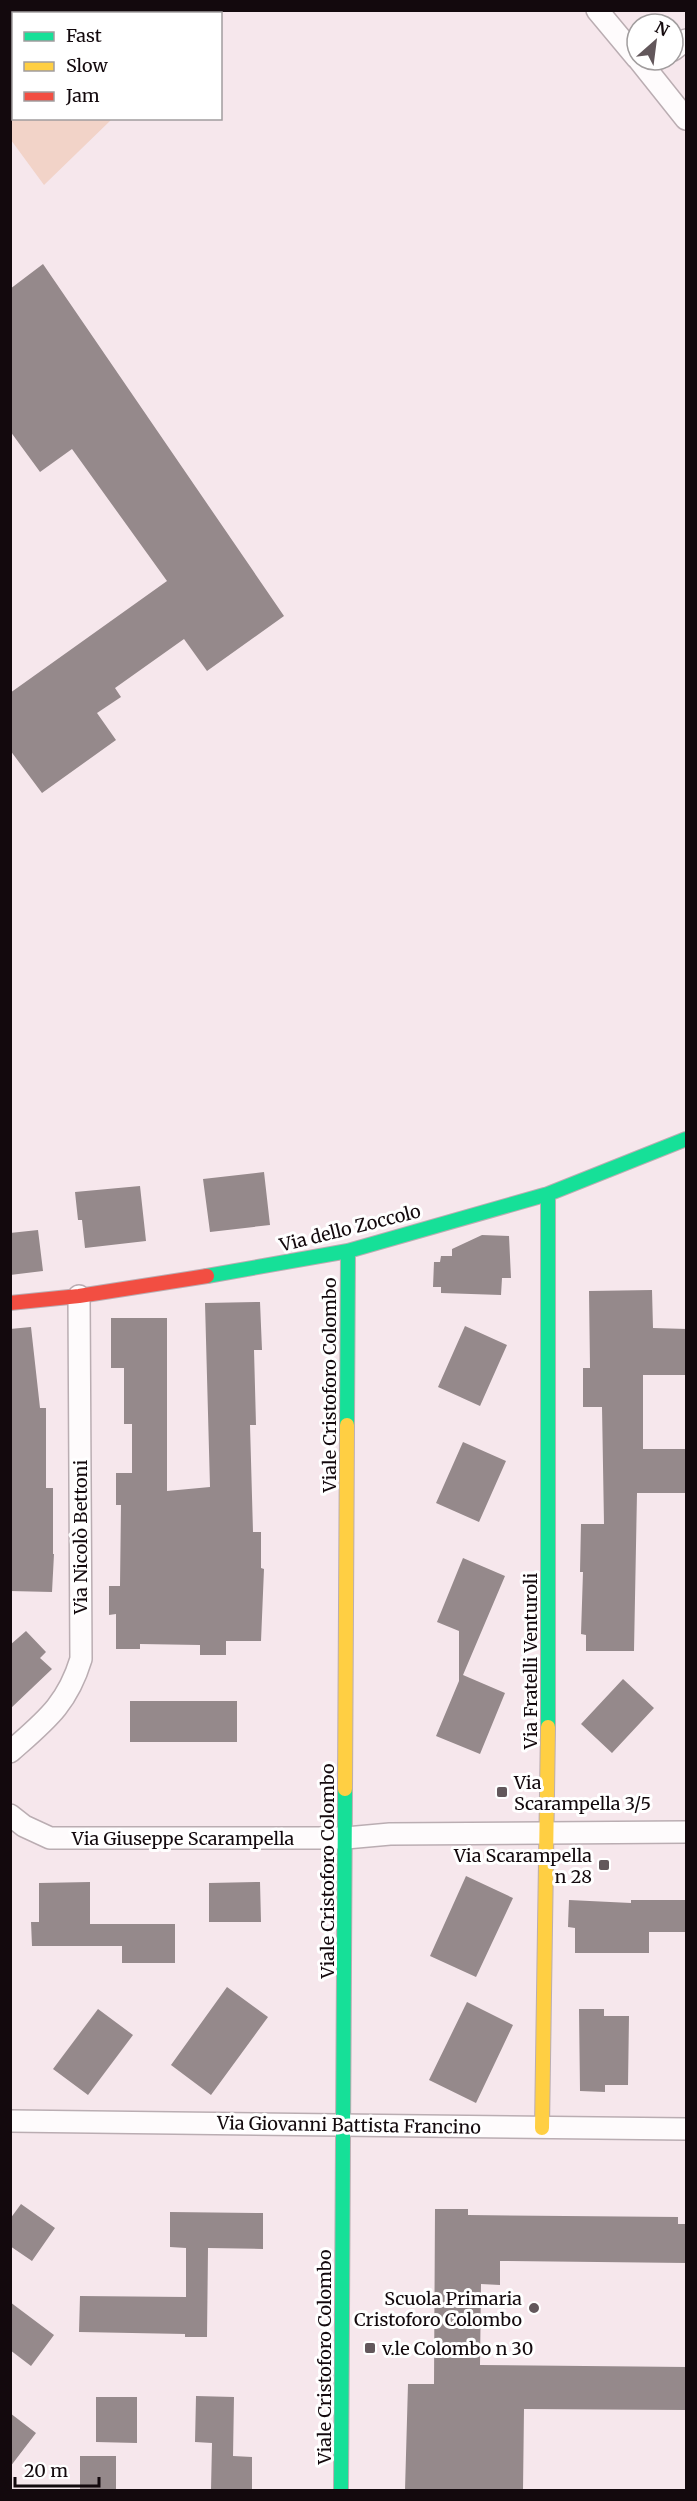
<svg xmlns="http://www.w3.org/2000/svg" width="697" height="2501" font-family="Merriweather,serif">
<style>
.green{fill:#f2d3c8}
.building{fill:#95898b}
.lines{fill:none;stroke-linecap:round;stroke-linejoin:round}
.street-casing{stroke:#baadb2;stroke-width:24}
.fast-casing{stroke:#baadb2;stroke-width:16}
.slow-casing{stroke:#baadb2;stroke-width:16}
.jam-casing{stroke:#baadb2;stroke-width:16}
.street{stroke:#fefbfc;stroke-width:21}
.fast{stroke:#16e098;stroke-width:14}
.slow{stroke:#ffcf43;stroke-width:14}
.jam{stroke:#f24e42;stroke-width:14}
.poi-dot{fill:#62575b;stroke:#fff;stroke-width:2}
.labels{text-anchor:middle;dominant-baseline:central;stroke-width:6;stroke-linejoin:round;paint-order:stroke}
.street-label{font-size:18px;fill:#13090d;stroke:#fff}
.poi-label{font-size:18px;fill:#13090d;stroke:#fff;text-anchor:start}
</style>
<rect width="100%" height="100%" fill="#f6e7ec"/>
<path class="green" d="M 10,11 L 11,10 L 224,11 L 221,14 L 14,14 L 14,118 L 112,119 L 44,185 L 11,140 Z"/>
<path class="building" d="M 43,264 L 284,616 L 207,671 L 184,639 L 115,688 L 121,697 L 97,713 L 116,740 L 42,793 L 10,750 L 10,693 L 167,581 L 72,449 L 40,472 L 10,431 L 10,289 Z
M 264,1172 L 270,1225 L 210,1232 L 203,1179 Z
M 140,1186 L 146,1241 L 85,1248 L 82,1220 L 78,1220 L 75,1192 Z
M 38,1230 L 43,1271 L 10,1275 L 10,1233 Z
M 482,1235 L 509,1236 L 511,1278 L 502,1278 L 501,1295 L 441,1293 L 441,1287 L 433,1287 L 434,1262 L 440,1262 L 441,1256 L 452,1256 L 452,1249 Z
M 652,1290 L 653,1328 L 687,1329 L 687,1375 L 643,1375 L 643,1449 L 687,1449 L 687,1493 L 637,1493 L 634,1651 L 586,1651 L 586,1635 L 581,1634 L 583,1572 L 580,1572 L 581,1524 L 604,1524 L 602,1407 L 583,1407 L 583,1368 L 590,1368 L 589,1291 Z
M 260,1302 L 262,1350 L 254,1350 L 256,1425 L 250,1425 L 253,1532 L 261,1532 L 261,1568 L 264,1569 L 261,1641 L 226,1641 L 226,1655 L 200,1655 L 200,1645 L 140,1644 L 140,1649 L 116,1649 L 116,1614 L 109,1615 L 109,1586 L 120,1586 L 121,1505 L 116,1505 L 116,1473 L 132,1473 L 132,1424 L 124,1424 L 124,1368 L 111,1368 L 111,1318 L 167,1318 L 167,1491 L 210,1487 L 205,1303 Z
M 465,1326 L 507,1345 L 480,1406 L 438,1387 Z
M 31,1327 L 40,1408 L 46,1408 L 46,1488 L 53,1488 L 53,1554 L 54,1554 L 52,1592 L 10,1591 L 10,1329 Z
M 463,1442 L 506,1461 L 479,1522 L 436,1503 Z
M 463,1558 L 505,1576 L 463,1675 L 505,1693 L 480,1754 L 436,1736 L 459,1681 L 459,1631 L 437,1622 Z
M 26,1631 L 46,1652 L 40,1658 L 52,1669 L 10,1709 L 10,1645 Z
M 623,1679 L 654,1708 L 612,1753 L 581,1724 Z
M 130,1701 L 237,1701 L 237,1742 L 130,1742 Z
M 466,1876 L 513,1898 L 476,1977 L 430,1956 Z
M 90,1882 L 90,1924 L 175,1924 L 175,1963 L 122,1963 L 122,1946 L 32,1946 L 31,1922 L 39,1922 L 39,1883 Z
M 260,1882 L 261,1922 L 209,1922 L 209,1883 Z
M 569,1900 L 631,1903 L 631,1900 L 687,1900 L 687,1932 L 649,1932 L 649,1953 L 575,1953 L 575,1928 L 568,1927 Z
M 227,1987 L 268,2017 L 211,2095 L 171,2065 Z
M 467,2002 L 513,2025 L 476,2103 L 429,2080 Z
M 98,2009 L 133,2035 L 88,2095 L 53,2069 Z
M 579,2009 L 604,2009 L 604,2016 L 629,2016 L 628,2085 L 605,2085 L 605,2092 L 580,2091 Z
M 21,2204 L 55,2228 L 32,2261 L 10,2246 L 10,2219 Z
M 435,2209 L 468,2209 L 468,2215 L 678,2217 L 678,2224 L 687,2224 L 687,2263 L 500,2261 L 500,2285 L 481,2284 L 480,2365 L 687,2367 L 687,2410 L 524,2409 L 523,2490 L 405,2490 L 408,2384 L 434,2384 Z
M 170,2212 L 263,2213 L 263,2249 L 208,2248 L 207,2337 L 185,2337 L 185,2334 L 79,2332 L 80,2296 L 186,2297 L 186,2248 L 170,2247 Z
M 10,2302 L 54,2335 L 31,2366 L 10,2350 Z
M 196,2396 L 234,2397 L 233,2456 L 252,2457 L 252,2490 L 211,2490 L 212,2443 L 195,2442 Z
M 96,2397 L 137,2397 L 137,2443 L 96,2442 Z
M 10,2413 L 36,2433 L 10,2467 Z
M 80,2456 L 116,2456 L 116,2490 L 80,2490 Z"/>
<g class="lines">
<g class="street-casing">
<path id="street" d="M 597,10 L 637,58
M 673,50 L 686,40
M 639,60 L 686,119
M 10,1752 C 45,1721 67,1705 81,1659 L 79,1296
M 10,1815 L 24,1826 L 50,1838 L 346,1838 L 390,1834 L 686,1832
M 10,2121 L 686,2129"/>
</g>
<g class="fast-casing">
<path id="fast" d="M 548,1194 L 548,1727
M 207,1276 L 348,1251 L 548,1194 L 686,1139
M 347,1425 L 348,1251
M 341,2490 L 345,1789"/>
</g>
<g class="slow-casing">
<path id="slow" d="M 345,1789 L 347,1425
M 542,2128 L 548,1727"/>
</g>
<g class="jam-casing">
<path id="jam" d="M 10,1303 L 79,1296 L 207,1276"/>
</g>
<use href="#street" class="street"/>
<use href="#fast" class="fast"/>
<use href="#slow" class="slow"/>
<use href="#jam" class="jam"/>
</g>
<g class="poi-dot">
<rect x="496" y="1786" width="12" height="12" rx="3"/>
<rect x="598" y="1859" width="12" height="12" rx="3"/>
<circle cx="534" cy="2308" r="6"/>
<rect x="364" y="2342" width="12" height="12" rx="3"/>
</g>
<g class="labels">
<g class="street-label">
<text transform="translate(350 1228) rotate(-14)">Via dello Zoccolo</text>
<text transform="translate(329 1385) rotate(-90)">Viale Cristoforo Colombo</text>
<text transform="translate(80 1537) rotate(-90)">Via Nicolò Bettoni</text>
<text transform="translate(530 1661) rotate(-90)">Via Fratelli Venturoli</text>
<text x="183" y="1838">Via Giuseppe Scarampella</text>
<text transform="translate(327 1871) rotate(-90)">Viale Cristoforo Colombo</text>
<text transform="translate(349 2125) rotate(1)">Via Giovanni Battista Francino</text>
<text transform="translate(324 2357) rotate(-90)">Viale Cristoforo Colombo</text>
</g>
<g class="poi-label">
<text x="514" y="1782">Via<tspan x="514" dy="21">Scarampella 3/5</tspan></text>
<text x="592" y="1855" text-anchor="end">Via Scarampella<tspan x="592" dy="21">n 28</tspan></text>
<text x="522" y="2298" text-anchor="end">Scuola Primaria<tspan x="522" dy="21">Cristoforo Colombo</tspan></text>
<text x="382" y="2348">v.le Colombo n 30</text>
</g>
</g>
<rect width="697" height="2501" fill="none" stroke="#13090d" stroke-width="24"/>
<rect x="12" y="12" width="210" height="108" fill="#ffffff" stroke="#a19d9e" stroke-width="1.5"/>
<rect x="24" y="32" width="30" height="9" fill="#16e098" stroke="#a19d9e" stroke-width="1.5"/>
<text x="66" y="42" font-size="18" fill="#13090d">Fast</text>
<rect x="24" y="62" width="30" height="9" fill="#ffcf43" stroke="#a19d9e" stroke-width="1.5"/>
<text x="66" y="72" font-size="18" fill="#13090d">Slow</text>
<rect x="24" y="92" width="30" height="9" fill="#f24e42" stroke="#a19d9e" stroke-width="1.5"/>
<text x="66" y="102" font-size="18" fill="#13090d">Jam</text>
<g transform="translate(655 42) rotate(28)"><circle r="28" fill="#ffffff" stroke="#a19d9e" stroke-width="1.5"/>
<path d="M0-4.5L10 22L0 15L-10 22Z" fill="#62575b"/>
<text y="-9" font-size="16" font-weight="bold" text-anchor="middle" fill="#13090d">N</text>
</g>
<path d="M15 2477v9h84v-9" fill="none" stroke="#13090d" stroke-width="3"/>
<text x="24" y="2477" font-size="18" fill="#13090d" stroke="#ffffff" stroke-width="4.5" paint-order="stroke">20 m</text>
</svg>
